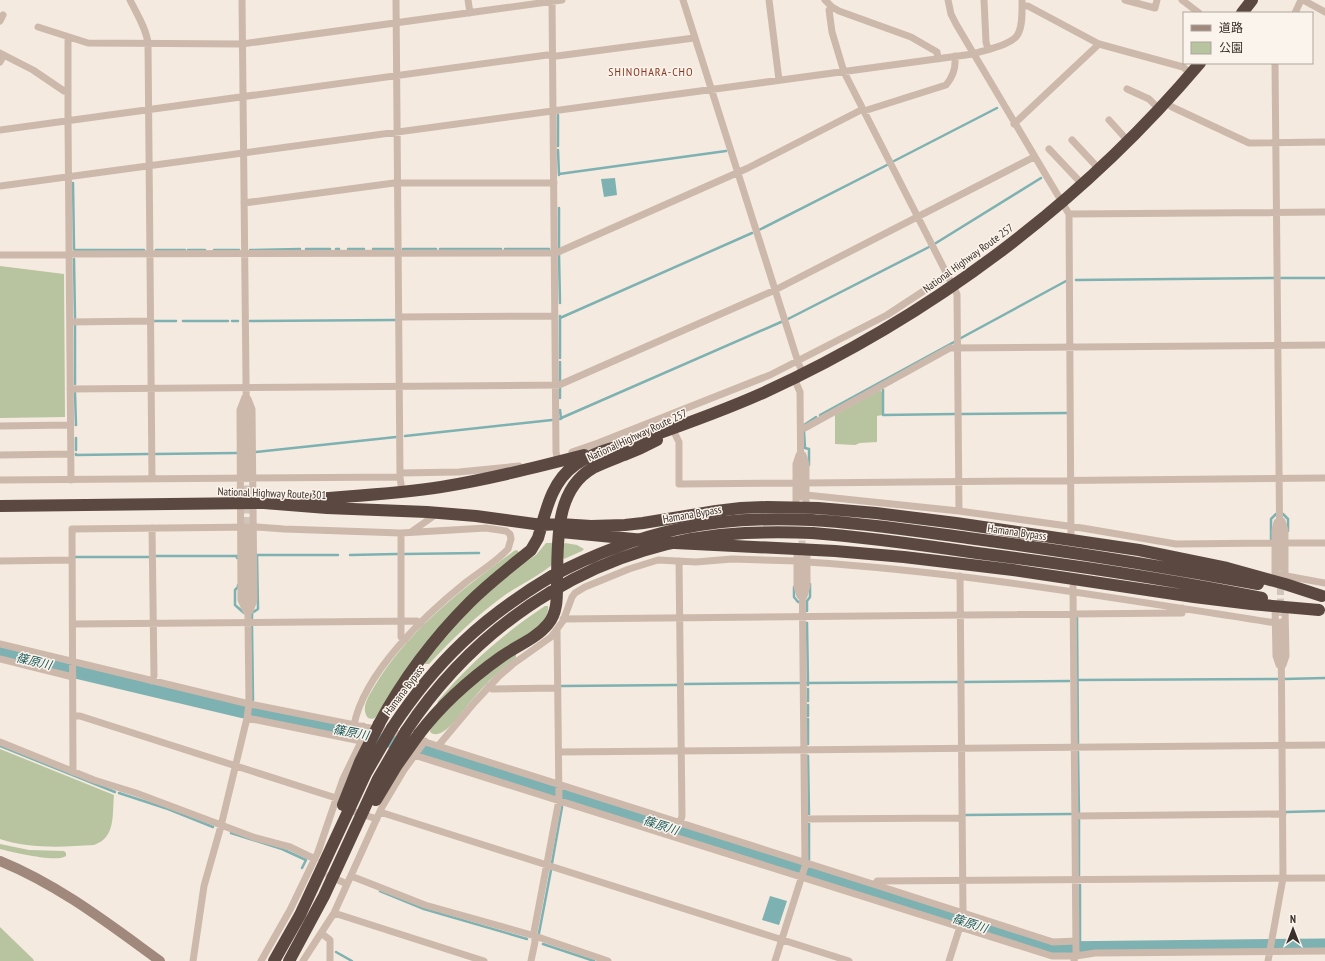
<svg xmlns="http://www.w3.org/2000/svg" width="1325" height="961" font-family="'PT Sans Narrow','Noto Sans JP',sans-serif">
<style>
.green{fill:#b8c49f}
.water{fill:#7db1b2}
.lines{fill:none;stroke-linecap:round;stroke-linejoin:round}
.stream{stroke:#7db1b2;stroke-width:2.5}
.river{stroke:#7db1b2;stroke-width:15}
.street-tunnel{stroke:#cfc5bb;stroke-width:7;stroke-dasharray:7 3.5;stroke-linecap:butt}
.street{stroke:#cdb9ab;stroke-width:7}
.secondary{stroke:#a1887c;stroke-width:10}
.highway{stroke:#5b4841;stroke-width:12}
.highway-bridge{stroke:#5b4841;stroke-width:12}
.labels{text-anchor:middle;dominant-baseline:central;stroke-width:3;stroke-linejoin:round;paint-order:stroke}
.street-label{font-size:11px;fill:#3a2f2a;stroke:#fbf4ec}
.neighbourhood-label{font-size:12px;letter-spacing:1px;fill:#8c3721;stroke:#fbf4ec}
.water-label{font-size:12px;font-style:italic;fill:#1e5b5d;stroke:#fbf4ec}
</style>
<rect width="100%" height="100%" fill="#f4eadf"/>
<path class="green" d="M 0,266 L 64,274 L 65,417 L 0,418 Z
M 880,390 L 882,392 L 882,415 L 877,416 L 877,442 L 860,443 L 855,445 L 835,444 L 835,415 Z
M 546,543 L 552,543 L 554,545 L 552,565 C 538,576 520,585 505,595 C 477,615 452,639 429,664 L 425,664 L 425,661 L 474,605 L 519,566 L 536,555 Z
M 565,543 L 577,545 L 584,549 L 582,551 L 564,559 L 563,557 L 563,545 Z
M 516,550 L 518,551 L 519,553 L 494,574 L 375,718 L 372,719 L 368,718 C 360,708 369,696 374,687 C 407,631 462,589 514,551 Z
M 545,606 L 548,606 C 549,613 544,620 540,626 L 437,704 L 438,701 C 469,664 504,633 545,606 Z
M 515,654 L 516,654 L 516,658 C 499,670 484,685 471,701 C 463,710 454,725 444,731 C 440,734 434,736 430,732 L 431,726 L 469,688 Z
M 0,749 L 114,795 C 112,815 116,837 94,845 C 63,847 29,849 0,839 Z
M 0,844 L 29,850 L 64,851 L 66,853 L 66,856 C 57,863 12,852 0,849 Z
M 0,927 L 33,959 L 34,961 L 0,961 Z"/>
<path class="water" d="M 615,178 L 617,195 L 604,197 L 601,179 Z
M 770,896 L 787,901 L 779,925 L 762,920 Z"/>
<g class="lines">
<path class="stream" d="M 558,115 L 558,146
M 558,150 L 559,175
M 894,161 L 997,108
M 559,174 L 726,151
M 73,183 L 74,249
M 559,208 L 559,248
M 759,230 L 887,165
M 936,243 L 1041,178
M 306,249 L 330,249
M 336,249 L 339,249
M 348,249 L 364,249
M 373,249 L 393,249
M 403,249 L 436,249
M 440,249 L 501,249
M 505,249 L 549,249
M 75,250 L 144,250
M 156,250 L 185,250
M 188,250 L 205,250
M 214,250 L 239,250
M 250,250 L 300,249
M 559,255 L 560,303
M 74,259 L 75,318
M 1281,278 L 1325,278
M 1076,280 L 1274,278
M 560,316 L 560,358
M 560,318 L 752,233
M 788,319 L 929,247
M 154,321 L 176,321
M 183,321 L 228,321
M 232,321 L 238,321
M 250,321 L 395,320
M 75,325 L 75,384
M 961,338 L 1066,281
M 560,362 L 560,382
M 560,387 L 560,398
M 883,390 L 883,415 L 955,414
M 75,393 L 76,425
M 560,410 L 561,419
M 962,414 L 1067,413
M 820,415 L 954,342
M 559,419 L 781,322
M 804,425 L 816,417
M 804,431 L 805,448 L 809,449 L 809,465
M 405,436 L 552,420
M 76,438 L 76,450
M 256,452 L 396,437
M 76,454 L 76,455 L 148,454
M 156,454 L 237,453
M 1283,514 L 1288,519 L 1288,531
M 1271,539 L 1271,519 L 1276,514
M 404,554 L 479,553
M 350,555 L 397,554
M 156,556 L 237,556 L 237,558
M 75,557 L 149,557
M 238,585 L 238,587 L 235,590 L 235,605 L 244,613
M 794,587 L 794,597 L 798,602 L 799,602
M 807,611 L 807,601 L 810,597 L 810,584
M 252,618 L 252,613 L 258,609 L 257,555 L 338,555
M 1077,618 L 1078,743
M 807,623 L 808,685
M 252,627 L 253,700
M 1284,679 L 1325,678
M 1076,680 L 1278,679
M 964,682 L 1069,681
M 807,683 L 958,682
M 685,684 L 799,683
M 562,686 L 677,685
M 808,689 L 808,701
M 808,705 L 808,716
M 253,709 L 253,713
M 808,719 L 808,744
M 0,746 L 115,792
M 1078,752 L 1079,814
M 808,756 L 809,814
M 119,793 L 168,809 L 213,827
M 564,799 L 565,794
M 1286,812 L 1325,811
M 965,815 L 1071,814
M 1079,820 L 1079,875
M 809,824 L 809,860
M 231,833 L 282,849 L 306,860 L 302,868
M 552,863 L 562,807
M 810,867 L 810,872
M 1080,885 L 1080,953
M 380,891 L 424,909 L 527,939
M 539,933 L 551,870
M 543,944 L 594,961
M 336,952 L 352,961"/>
<path class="river" d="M 0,653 L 244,711 L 398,742 L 1052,949 L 1325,946"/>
<path class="street-tunnel" d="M 247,475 L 247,532
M 802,530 L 802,560
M 1280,567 L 1281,622"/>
<path class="street" d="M 130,0 C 137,14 146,28 148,43 L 152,479
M 242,0 L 247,475
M 396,0 L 400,477 L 402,492
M 468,0 L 470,13
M 552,0 L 556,452 L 558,462
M 683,0 L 798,362 L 803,374
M 769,0 L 779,80
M 825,0 L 832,7 L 839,11 L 911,37 L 937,52 L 938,59
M 948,0 L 951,14 L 956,24 L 1069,214 L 1071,539
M 984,0 L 986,42 L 988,49
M 1125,0 L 1155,8 L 1157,0
M 1182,0 L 1199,13
M 1303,0 L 1325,12
M 1022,6 L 1028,6 L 1099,44 L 1183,67 L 1191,74
M 832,7 L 829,10 L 832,32 L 844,72 L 957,294 L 959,511
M 1295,13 L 1301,0
M 0,21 L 3,15
M 38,27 L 88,43 L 242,44 L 562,0
M 68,37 L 68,121 L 71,480
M 0,53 L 33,70 L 64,91 L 68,91
M 0,62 L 4,55
M 1275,63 L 1280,567
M 1127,89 L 1149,99 L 1159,109
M 1166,102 L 1172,107 L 1249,143 L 1325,142
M 864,111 L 946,85 C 953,77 956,67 955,56
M 1109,120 L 1128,141
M 1014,124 L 1099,44
M 0,130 L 547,55 L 557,56 L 694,38
M 1072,140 L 1099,169
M 1049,149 L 1082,184
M 0,186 L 973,54 C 984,50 1013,45 1018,34 C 1023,25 1022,10 1022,0
M 244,203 L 394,183 L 554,183
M 1069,214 L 1325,212
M 69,254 L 556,253 L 748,168 L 863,109
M 0,255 L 69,255
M 399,317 L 555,316
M 70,322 L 151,321
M 794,378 L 800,392 L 801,497
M 70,389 L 559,385 L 775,290 L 1034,157
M 245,397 L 240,410 L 241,600 L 246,611
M 248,399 L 252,409 L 254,600 L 250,611
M 0,426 L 71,425
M 801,428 L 805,428 L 950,348 L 1325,345
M 674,432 L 679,442 L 679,484 L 796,483
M 572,452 L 598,443 L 770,375 L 887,315 L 948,275
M 0,455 L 71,454
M 803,455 L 806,464 L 806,508
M 400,473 L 459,472 L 519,466
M 0,480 L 400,477
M 806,483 L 1325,478
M 806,495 L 959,511 L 1082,528 L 1176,544 L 1275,543
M 796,507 L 796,464 L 799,455
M 1282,521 L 1285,530 L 1285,584
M 152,528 L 154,676 L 152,681
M 411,532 L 438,513
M 401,533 L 401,637 L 405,640
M 1285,543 L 1325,543
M 797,549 L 797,587 L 800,596
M 802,560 L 805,863
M 0,561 L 72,560
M 679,561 L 682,816 L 680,823
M 807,562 C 964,572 1120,599 1276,623
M 1281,575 L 1325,583
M 960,576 L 963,913
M 1275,581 L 1275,530 L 1277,522
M 1073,587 L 1076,953 L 1074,961
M 804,596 L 807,586 L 807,550
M 1275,606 L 1276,656 L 1279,665
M 563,619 L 1182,613 L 1182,608
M 73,624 L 417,621 L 421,624
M 0,644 L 245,703 L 400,734 L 876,885 L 877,881 L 1325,878
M 0,659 L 73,677
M 1283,665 L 1286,656 L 1285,607
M 489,686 L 492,689 L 558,688
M 74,716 L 80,716 L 336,798
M 247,718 L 361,741
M 0,742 L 94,780 L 136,793 L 253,837 L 290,847 L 315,859
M 438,746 L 474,703 L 499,676 L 513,664 L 551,637 L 563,621 L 572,597 L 575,593 L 585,587 L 629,569 L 658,560 L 696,562 L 732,559 L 797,561
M 559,752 L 1325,745
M 414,755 L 1052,956 L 1076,956 L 1095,953 L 1325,951
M 73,772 L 72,529 L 257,527 L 284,529 L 401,533 L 486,528 L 506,531 L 510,534 L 511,539 L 508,549 C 496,562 479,572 465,583 C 425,615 364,673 354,725
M 346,809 L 377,819
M 380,812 L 849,961
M 1075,816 L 1283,814
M 805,819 L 962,818
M 329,876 L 347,884
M 351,876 L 425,905 L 535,936 L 608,961
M 876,885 L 1053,942 L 1076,941
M 334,913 L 484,961
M 321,933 L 330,940 L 330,961
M 193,961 L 204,886 L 221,826 L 247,718 L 249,704 L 247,532
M 261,961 L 290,910 L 318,852 L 343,779 L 360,744 L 363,726
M 303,961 L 334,913 L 382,807 L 404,770 L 425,741
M 531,961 L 535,942 L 534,932 L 559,800 L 557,630
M 775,961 L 806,863
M 949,961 L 964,914
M 1268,961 L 1283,878 L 1281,622"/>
<path class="secondary" d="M 0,861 C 59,885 109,924 160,961"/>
<path class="highway" d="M 1242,13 L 1252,0
M 305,500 C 350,496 396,494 441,487 C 490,479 537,467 584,455
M 0,506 L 264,503 L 327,508 L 427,512 L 476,516 L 542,525 L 560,524 L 591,526 L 625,525 L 643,523 L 716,511 L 741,508 L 767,507 L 818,508 L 876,513 L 956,523 L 1139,550 L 1227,568 L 1285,584 L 1322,596
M 811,520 C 864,523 916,531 968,538 C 1065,551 1161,566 1258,584
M 561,532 L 675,543 L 835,551 L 904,557 L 1013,570 L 1194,597 L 1251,604 L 1319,610
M 812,533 C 867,537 922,545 977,553 C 1072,565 1168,579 1262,598
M 379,724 C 403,679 434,638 470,602 C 489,583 510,567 531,550 L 538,538 C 546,511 551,482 575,465 C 596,450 622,446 646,438 C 686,424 725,410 763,393 C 931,316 1081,204 1200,63
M 392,728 C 436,661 483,617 552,576
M 406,731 C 444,674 492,627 551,592
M 419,734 C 442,704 470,679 501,657 C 516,646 536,639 548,624 C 558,612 557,596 557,581 C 558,543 554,490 593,468 C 603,463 614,459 624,455 C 635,451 646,446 657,440"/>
<path class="highway-bridge" d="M 552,576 C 638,531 714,515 811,520
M 551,592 C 608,557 677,536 745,533 C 767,532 789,532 812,533
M 376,800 L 397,765 L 419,734
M 343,805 L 360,762 L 379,724
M 274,961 L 300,915 L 366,773 L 392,728
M 289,961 L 324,896 L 378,779 L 406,731"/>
</g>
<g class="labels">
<g class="street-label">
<text transform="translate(968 258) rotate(-36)">National Highway Route 257</text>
<text transform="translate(637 435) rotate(-25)">National Highway Route 257</text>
<text transform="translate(272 493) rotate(2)">National Highway Route 301</text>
<text transform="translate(692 514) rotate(-10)">Hamana Bypass</text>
<text transform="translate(1017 532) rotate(8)">Hamana Bypass</text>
<text transform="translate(404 690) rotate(-53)">Hamana Bypass</text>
</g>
<g class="neighbourhood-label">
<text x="651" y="71">SHINOHARA-CHO</text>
</g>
<g class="water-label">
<text transform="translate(34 661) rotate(13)">篠原川</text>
<text transform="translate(351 732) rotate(11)">篠原川</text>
<text transform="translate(661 825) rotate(18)">篠原川</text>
<text transform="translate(970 923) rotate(18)">篠原川</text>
</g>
</g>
<rect x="1183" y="12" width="130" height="52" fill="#fbf4ec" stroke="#aea59e"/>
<rect x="1191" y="25" width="20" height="6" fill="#a1887c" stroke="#aea59e"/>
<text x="1219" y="32" font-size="12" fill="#3a2f2a">道路</text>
<rect x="1191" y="42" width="20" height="12" fill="#b8c49f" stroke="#aea59e"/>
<text x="1219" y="52" font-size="12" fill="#3a2f2a">公園</text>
<g transform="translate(1293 929)" stroke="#fbf4ec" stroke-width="3" paint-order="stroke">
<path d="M0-3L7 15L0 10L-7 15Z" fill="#3a2f2a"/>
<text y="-6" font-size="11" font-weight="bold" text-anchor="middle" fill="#3a2f2a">N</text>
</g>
</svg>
